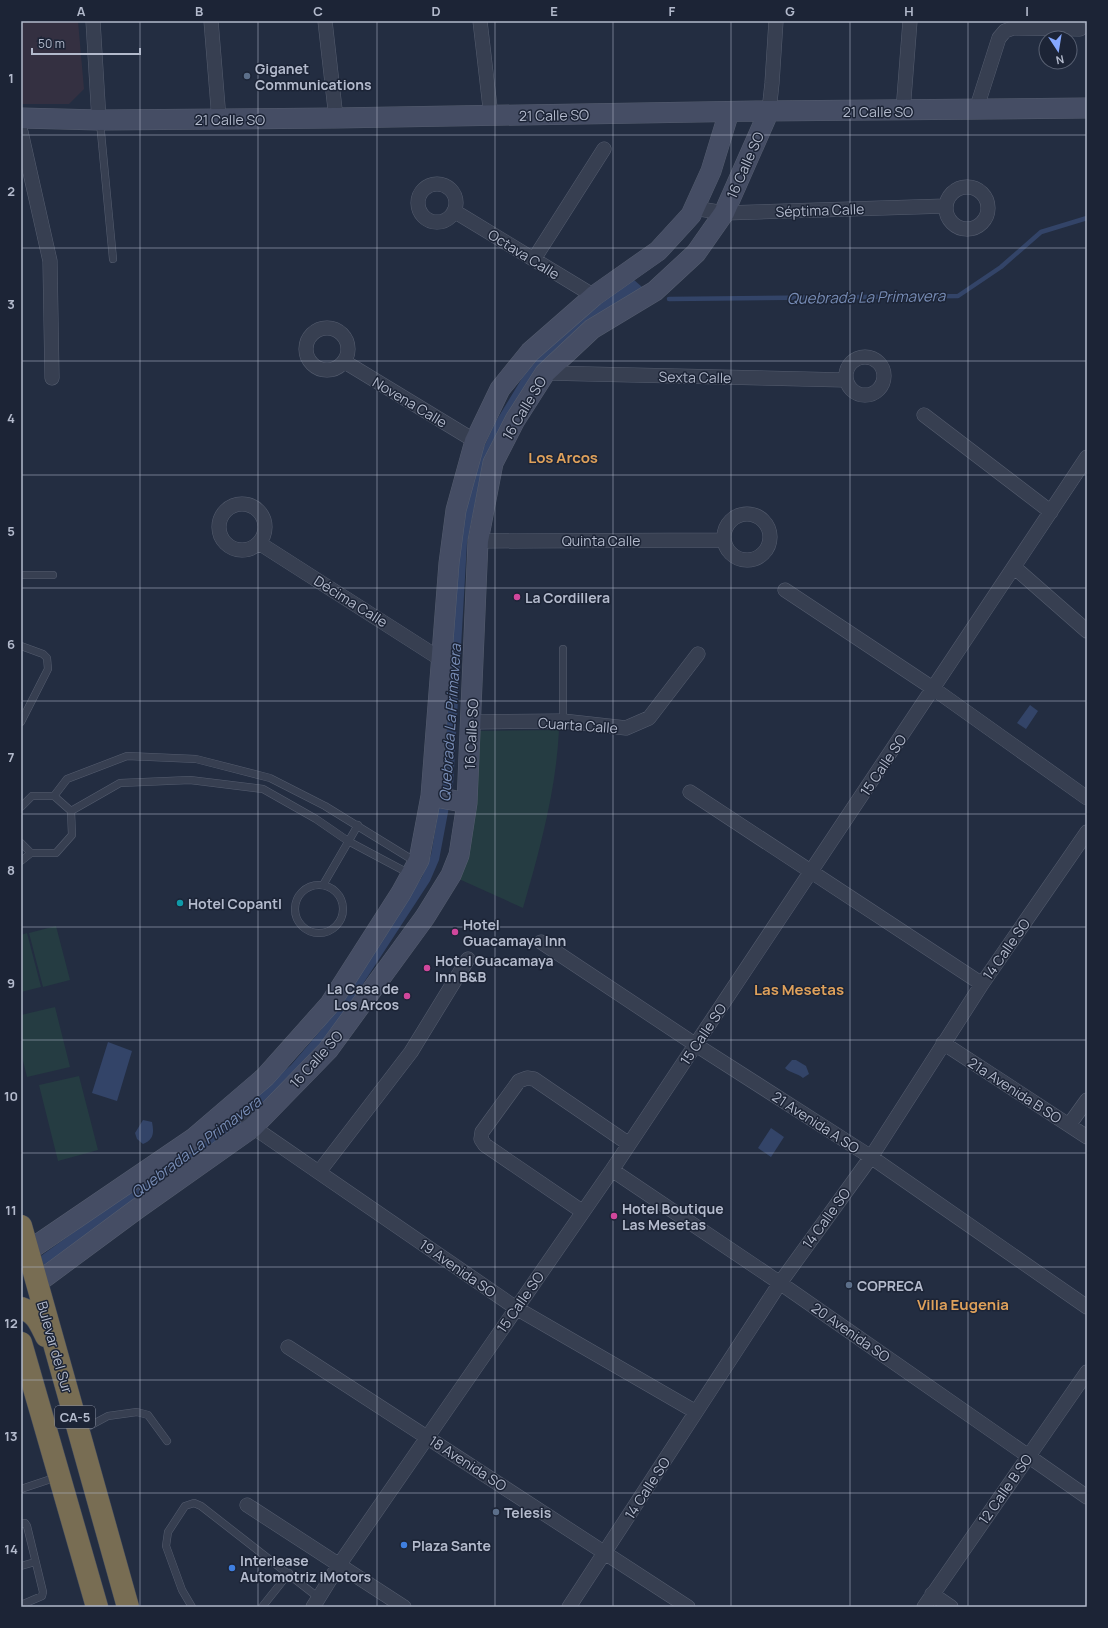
<svg xmlns="http://www.w3.org/2000/svg" width="1108" height="1628" font-family="Manrope,sans-serif">
<style>
.medical{fill:#343041}
.green{fill:#253c42}
.water{fill:#334468}
.lines{fill:none;stroke-linecap:round;stroke-linejoin:round}
.stream{stroke:#334468;stroke-width:4.5}
.lane-casing{stroke:#555d6f;stroke-width:8}
.street-casing{stroke:#555d6f;stroke-width:15}
.secondary-casing{stroke:#555d6f;stroke-width:21}
.highway-casing{stroke:#424a5c;stroke-width:23}
.lane{stroke:#373f51;stroke-width:7}
.street{stroke:#373f51;stroke-width:14}
.secondary{stroke:#454d64;stroke-width:20}
.highway{stroke:#786d53;stroke-width:22}
.grid{fill:none;stroke:#b3bacc;stroke-width:1;stroke-opacity:0.55}
.service-dot{fill:#5c6f8a;stroke:#1c2436;stroke-width:1.5}
.hotel-dot{fill:#d1479c;stroke:#1c2436;stroke-width:1.5}
.culture-dot{fill:#0f9aa8;stroke:#1c2436;stroke-width:1.5}
.shop-dot{fill:#3f7fe0;stroke:#1c2436;stroke-width:1.5}
.labels{text-anchor:middle;dominant-baseline:central;stroke-width:3;stroke-linejoin:round;paint-order:stroke}
.shield{fill:#1c2436;stroke:#868d9f;stroke-width:1}
.shield-label{font-size:13px;font-weight:bold;fill:#b3bacc}
.poi-label{font-size:14px;font-weight:bold;fill:#b3bacc;stroke:#1c2436;text-anchor:start}
.street-label{font-size:14px;fill:#b3bacc;stroke:#1c2436}
.water-label{font-size:15px;font-style:italic;fill:#788db6;stroke:#1c2436}
.neighbourhood-label{font-size:15px;font-weight:bold;fill:#dfa15b;stroke:#1c2436}
.neatline{fill:none;stroke:#b3bacc;stroke-width:1.5}
.grid-label{font-size:13px;text-anchor:middle;font-weight:bold;fill:#b3bacc}
</style>
<rect width="100%" height="100%" fill="#232d41"/>
<path class="medical" d="M 21,21 L 78,21 L 84,89 L 69,104 L 21,104 Z"/>
<path class="green" d="M 559,730 C 556,791 540,849 523,908 L 450,875 L 467,731 Z
M 56,926 L 70,980 L 43,987 L 29,933 Z
M 27,933 L 41,987 L 21,992 L 21,935 Z
M 55,1007 L 70,1067 L 27,1077 L 21,1053 L 21,1015 Z
M 79,1076 L 98,1150 L 58,1161 L 39,1085 Z"/>
<path class="water" d="M 633,279 L 642,287 L 568,340 L 481,473 L 467,543 L 453,786 L 439,860 L 430,881 L 329,1036 L 288,1082 L 240,1124 L 42,1268 L 38,1258 L 232,1118 L 291,1065 L 321,1030 L 422,877 L 431,855 L 443,784 L 459,541 L 474,468 L 496,421 L 530,365 L 574,323 Z
M 1030,705 L 1038,711 L 1026,729 L 1017,723 Z
M 108,1042 L 132,1051 L 117,1101 L 92,1093 Z
M 792,1060 L 796,1060 L 806,1066 L 809,1074 L 803,1078 C 797,1073 790,1073 785,1068 Z
M 143,1120 L 152,1122 C 154,1133 154,1139 143,1144 L 137,1139 L 135,1133 Z
M 771,1128 L 784,1137 L 771,1157 L 758,1148 Z"/>
<g class="lines">
<path class="stream" d="M 669,299 L 958,296 L 1001,267 L 1041,232 L 1087,218"/>
<g class="lane-casing">
<path id="lane" d="M 100,122 L 113,259
M 21,575 L 53,575
M 21,646 L 43,654 L 47,658 L 48,669 L 21,722
M 563,721 L 563,649
M 54,796 L 67,779 L 127,756 L 196,759 L 270,778 L 325,806 L 416,862
M 21,807 L 32,796 L 54,796 L 71,811 L 72,835 L 56,853 L 31,853 L 21,843
M 71,811 L 120,783 L 190,780 L 263,789 L 316,819 L 348,841 L 410,874
M 21,861 L 31,853
M 323,885 L 358,825
M295 909a24 24 0 1 1 48 0a24 24 0 1 1-48 0Z
M 82,1430 L 108,1416 L 137,1412 L 148,1415 L 167,1441
M 21,1489 L 57,1477
M 21,1524 L 25,1523 L 27,1526 L 43,1592 L 42,1596 L 21,1605
M 21,1566 L 35,1562
M 192,1607 L 182,1590 L 166,1546 L 168,1532 L 185,1506 L 194,1503 L 201,1506 L 319,1598
M 262,1607 L 289,1573"/>
</g>
<g class="street-casing">
<path id="street" d="M 93,21 L 99,120
M 211,21 L 219,119
M 325,21 L 336,118
M 480,21 L 491,116
M 976,110 L 999,38 L 1005,31 L 1013,28 L 1080,29
M 769,111 L 772,83 L 776,21
M 903,111 L 910,21
M 21,132 L 50,261 L 52,378
M418 203a19 19 0 1 1 38 0a19 19 0 1 1-38 0Z
M946 208a21 21 0 1 1 42 0a21 21 0 1 1-42 0Z
M 694,208 L 724,213 L 946,206
M 454,211 L 594,296
M 534,259 L 604,149
M306 349a21 21 0 1 1 42 0a21 21 0 1 1-42 0Z
M846 376a19 19 0 1 1 38 0a19 19 0 1 1-38 0Z
M 345,362 L 475,441
M 545,373 L 845,380
M 924,415 L 1051,512
M219 527a23 23 0 1 1 46 0a23 23 0 1 1-46 0Z
M724 537a23 23 0 1 1 46 0a23 23 0 1 1-46 0Z
M 478,541 L 724,540
M 259,543 L 442,660
M 1014,567 L 1087,631
M 785,590 L 934,689 L 1087,798
M 472,722 L 563,721 L 626,728 L 649,718 L 698,654
M 690,792 L 982,984
M 541,942 L 696,1045 L 871,1157 L 1087,1307
M 943,1043 L 1087,1137
M 236,1102 L 253,1127 L 516,1308 L 696,1412
M 1069,1125 L 1087,1100
M 612,1170 L 780,1283 L 1087,1497
M 319,1172 L 411,1052 L 468,959
M 583,1212 L 485,1145 L 481,1139 L 482,1132 L 519,1081 L 527,1078 L 534,1079 L 629,1144
M 288,1347 L 688,1607
M 247,1505 L 404,1607
M 932,1594 L 951,1607
M 313,1607 L 339,1565 L 612,1170 L 1087,457
M 569,1607 L 780,1283 L 871,1157 L 982,984 L 1087,832
M 924,1607 L 1087,1372"/>
</g>
<g class="secondary-casing">
<path id="secondary" d="M 21,118 L 99,120 L 336,118 L 757,111 L 1087,108
M 431,796 L 467,803
M 28,1251 L 194,1138 L 265,1077 L 330,1004 L 401,893 L 419,860 L 431,796 L 449,563 L 456,510 L 475,441 L 500,389 L 530,352 L 594,296 L 658,251 L 691,215 L 711,171 L 729,112
M 37,1283 L 137,1209 L 253,1127 L 328,1050 L 425,917 L 451,875 L 459,855 L 467,803 L 478,541 L 493,463 L 515,420 L 545,373 L 592,329 L 655,291 L 696,253 L 724,213 L 769,111"/>
</g>
<g class="highway-casing">
<path id="highway" d="M 21,1226 L 128,1607
M 21,1308 C 36,1313 39,1322 46,1336
M 21,1343 L 97,1607"/>
</g>
<use href="#lane" class="lane"/>
<use href="#street" class="street"/>
<use href="#secondary" class="secondary"/>
<use href="#highway" class="highway"/>
</g>
<path class="grid" d="M 140,21 L 140,1607M 258,21 L 258,1607M 377,21 L 377,1607M 495,21 L 495,1607M 613,21 L 613,1607M 731,21 L 731,1607M 850,21 L 850,1607M 968,21 L 968,1607M 21,135 L 1087,135M 21,248 L 1087,248M 21,361 L 1087,361M 21,475 L 1087,475M 21,588 L 1087,588M 21,701 L 1087,701M 21,814 L 1087,814M 21,927 L 1087,927M 21,1040 L 1087,1040M 21,1153 L 1087,1153M 21,1267 L 1087,1267M 21,1380 L 1087,1380M 21,1493 L 1087,1493"/>
<g class="service-dot">
<circle cx="247" cy="76" r="4"/>
<circle cx="849" cy="1285" r="4"/>
<circle cx="496" cy="1512" r="4"/>
</g>
<g class="hotel-dot">
<circle cx="517" cy="597" r="4"/>
<circle cx="455" cy="932" r="4"/>
<circle cx="427" cy="968" r="4"/>
<circle cx="407" cy="996" r="4"/>
<circle cx="614" cy="1216" r="4"/>
</g>
<circle class="culture-dot" cx="180" cy="903" r="4"/>
<g class="shop-dot">
<circle cx="404" cy="1545" r="4"/>
<circle cx="232" cy="1568" r="4"/>
</g>
<g class="labels">
<rect class="shield" x="55" y="1406" width="40" height="22" rx="3"/>
<g class="shield-label">
<text x="75" y="1417">CA-5</text>
</g>
<g class="poi-label">
<text x="255" y="68">Giganet<tspan x="255" dy="16">Communications</tspan></text>
<text x="525" y="597">La Cordillera</text>
<text x="188" y="903">Hotel Copantl</text>
<text x="463" y="924">Hotel<tspan x="463" dy="16">Guacamaya Inn</tspan></text>
<text x="435" y="960">Hotel Guacamaya<tspan x="435" dy="16">Inn B&amp;B</tspan></text>
<text x="399" y="988" text-anchor="end">La Casa de<tspan x="399" dy="16">Los Arcos</tspan></text>
<text x="622" y="1208">Hotel Boutique<tspan x="622" dy="16">Las Mesetas</tspan></text>
<text x="857" y="1285">COPRECA</text>
<text x="504" y="1512">Telesis</text>
<text x="412" y="1545">Plaza Sante</text>
<text x="240" y="1560">Interlease<tspan x="240" dy="16">Automotriz iMotors</tspan></text>
</g>
<g class="street-label">
<text x="878" y="111">21 Calle SO</text>
<text transform="translate(554 115) rotate(-1)">21 Calle SO</text>
<text x="230" y="119">21 Calle SO</text>
<text transform="translate(745 165) rotate(-66)">16 Calle SO</text>
<text transform="translate(820 210) rotate(-2)">Séptima Calle</text>
<text transform="translate(524 254) rotate(32)">Octava Calle</text>
<text transform="translate(695 377) rotate(1)">Sexta Calle</text>
<text transform="translate(410 402) rotate(31)">Novena Calle</text>
<text transform="translate(524 408) rotate(-59)">16 Calle SO</text>
<text x="601" y="540">Quinta Calle</text>
<text transform="translate(351 601) rotate(32)">Décima Calle</text>
<text transform="translate(578 725) rotate(4)">Cuarta Calle</text>
<text transform="translate(471 734) rotate(-87)">16 Calle SO</text>
<text transform="translate(883 765) rotate(-56)">15 Calle SO</text>
<text transform="translate(1006 949) rotate(-55)">14 Calle SO</text>
<text transform="translate(703 1034) rotate(-56)">15 Calle SO</text>
<text transform="translate(316 1059) rotate(-48)">16 Calle SO</text>
<text transform="translate(1015 1090) rotate(33)">21a Avenida B SO</text>
<text transform="translate(816 1122) rotate(33)">21 Avenida A SO</text>
<text transform="translate(826 1218) rotate(-54)">14 Calle SO</text>
<text transform="translate(458 1268) rotate(35)">19 Avenida SO</text>
<text transform="translate(520 1302) rotate(-55)">15 Calle SO</text>
<text transform="translate(851 1332) rotate(35)">20 Avenida SO</text>
<text transform="translate(55 1347) rotate(74)">Bulevar del Sur</text>
<text transform="translate(468 1463) rotate(33)">18 Avenida SO</text>
<text transform="translate(647 1488) rotate(-57)">14 Calle SO</text>
<text transform="translate(1005 1489) rotate(-55)">12 Calle B SO</text>
</g>
<g class="water-label">
<text transform="translate(866 297) rotate(-1)">Quebrada La Primavera</text>
<text transform="translate(450 723) rotate(-86)">Quebrada La Primavera</text>
<text transform="translate(196 1147) rotate(-37)">Quebrada La Primavera</text>
</g>
<g class="neighbourhood-label">
<text x="563" y="457">Los Arcos</text>
<text x="799" y="989">Las Mesetas</text>
<text x="963" y="1304">Villa Eugenia</text>
</g>
</g>
<rect width="1108" height="1628" fill="none" stroke="#1c2436" stroke-width="44"/>
<g transform="translate(1058 50) rotate(168)"><circle r="19" fill="#1c2436" stroke="#586072"/>
<path d="M0-3L7 15L0 10L-7 15Z" fill="#85a8ff"/>
<text y="-6" font-size="11" font-weight="bold" text-anchor="middle" fill="#b3bacc">N</text>
</g>
<path d="M32 48v6h108v-6" fill="none" stroke="#b3bacc" stroke-width="2"/>
<text x="38" y="48" font-size="12" fill="#b3bacc" stroke="#1c2436" stroke-width="3" paint-order="stroke">50 m</text>
<rect x="22" y="22" width="1064" height="1584" class="neatline"/>
<g class="grid-label">
<text x="81" y="16">A</text>
<text x="199" y="16">B</text>
<text x="318" y="16">C</text>
<text x="436" y="16">D</text>
<text x="554" y="16">E</text>
<text x="672" y="16">F</text>
<text x="790" y="16">G</text>
<text x="909" y="16">H</text>
<text x="1027" y="16">I</text>
<text x="11" y="83">1</text>
<text x="11" y="196">2</text>
<text x="11" y="309">3</text>
<text x="11" y="423">4</text>
<text x="11" y="536">5</text>
<text x="11" y="649">6</text>
<text x="11" y="762">7</text>
<text x="11" y="875">8</text>
<text x="11" y="988">9</text>
<text x="11" y="1101">10</text>
<text x="11" y="1215">11</text>
<text x="11" y="1328">12</text>
<text x="11" y="1441">13</text>
<text x="11" y="1554">14</text>
</g>
</svg>
